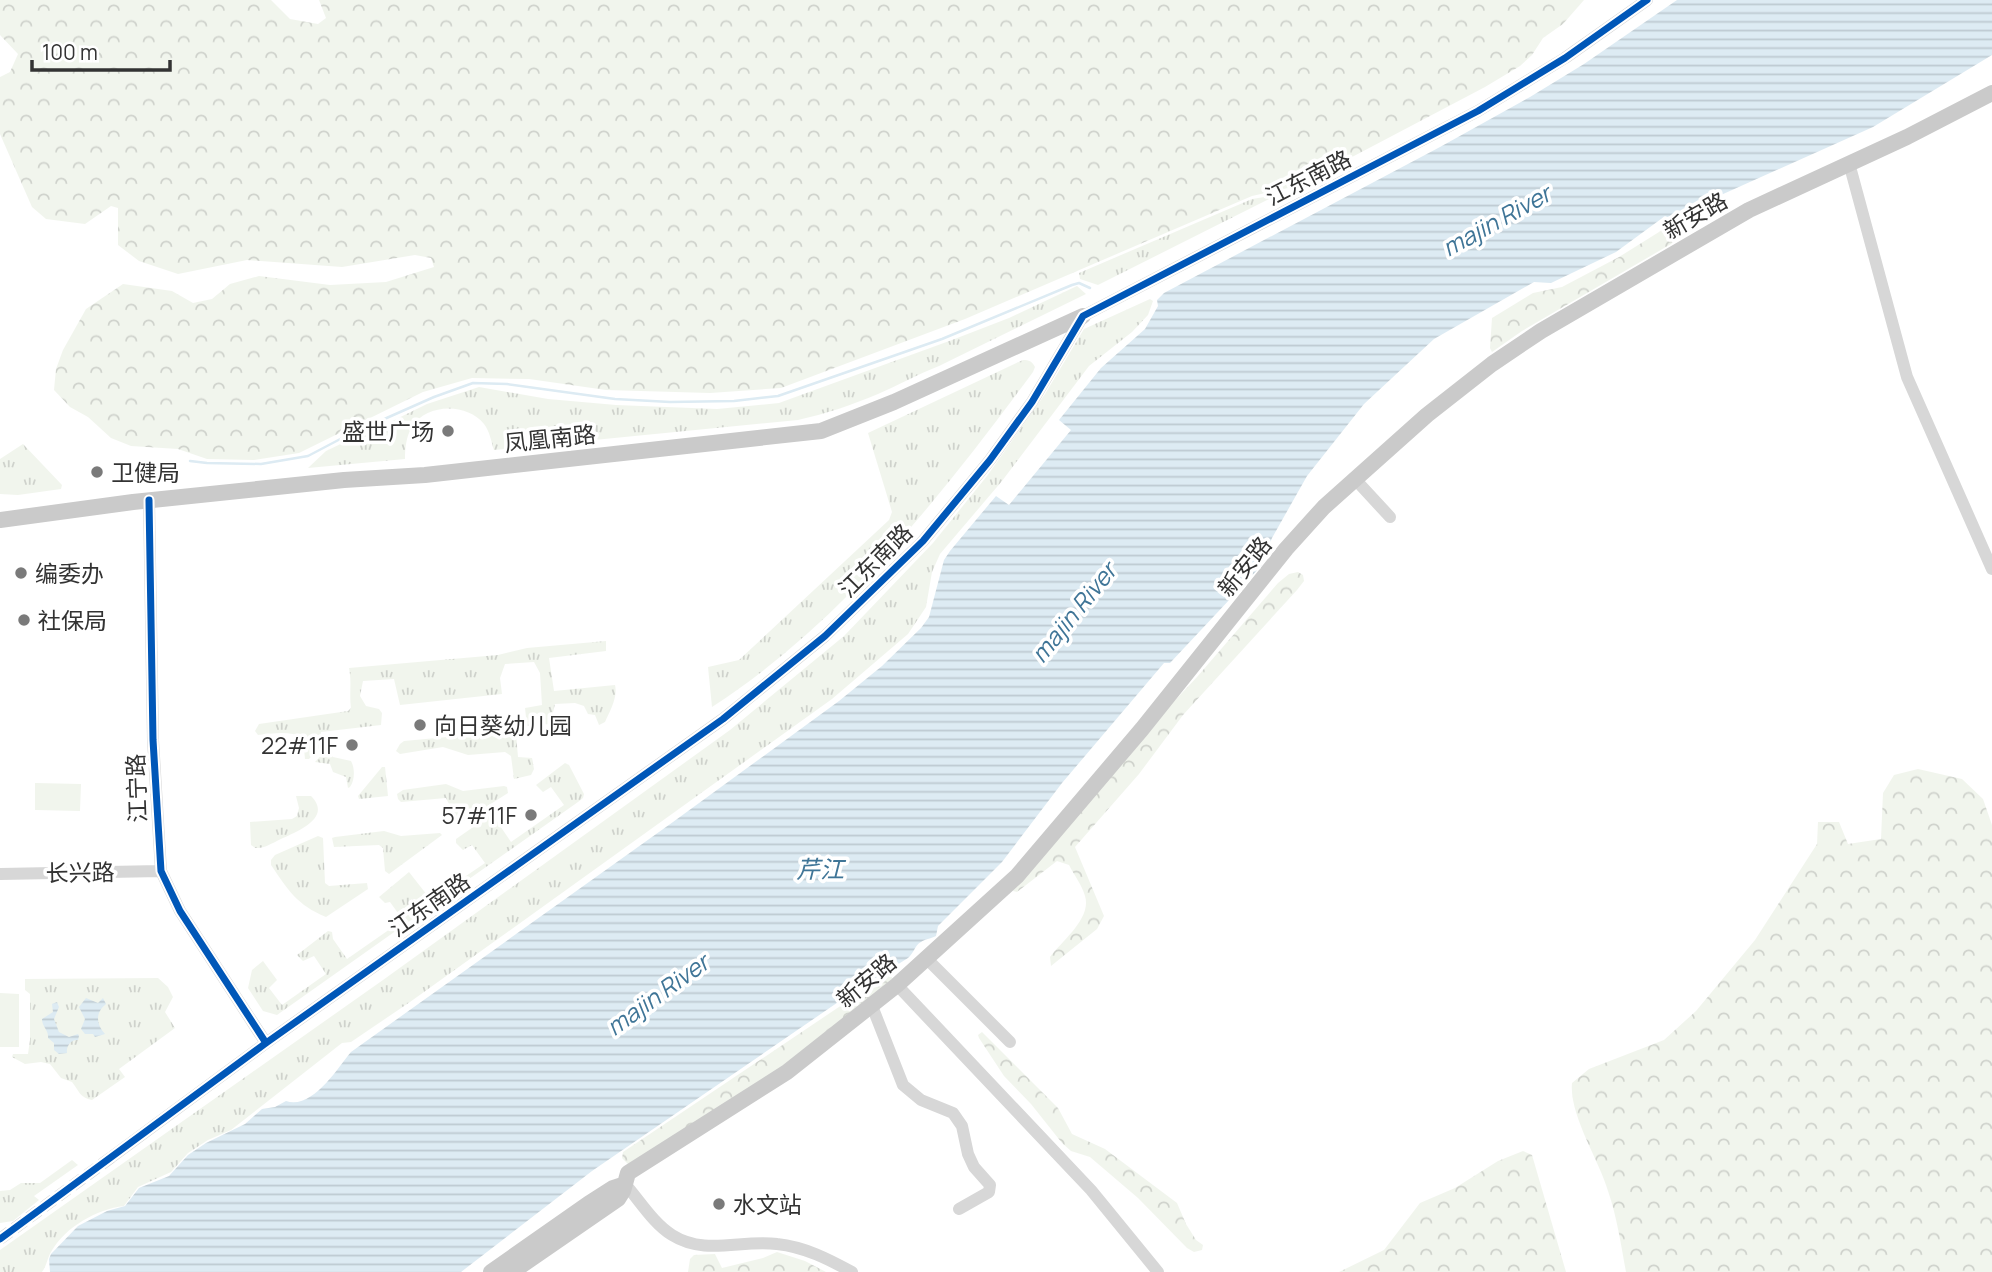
<svg xmlns="http://www.w3.org/2000/svg" width="1992" height="1272" font-family="Manrope,'Noto Sans SC',sans-serif">
<style>
.forest{fill:url(#forest-crowns)}
.park{fill:url(#park-tufts)}
.garden{fill:#f1f5ed}
.water{fill:url(#water-rules)}
.lines{fill:none;stroke-linecap:round;stroke-linejoin:round}
.stream{stroke:#ddebf3;stroke-width:2.5}
.minor-tunnel{stroke:#d6d6d6;stroke-width:12;stroke-dasharray:12 6;stroke-linecap:butt}
.minor{stroke:#d7d7d7;stroke-width:12}
.major{stroke:#cacaca;stroke-width:16}
.cycleway-casing{stroke:#fff;stroke-width:11}
.cycleway{stroke:#0057b8;stroke-width:7}
.poi-dot{fill:#7a7a7a;stroke:#fff;stroke-width:2.5}
.labels{text-anchor:middle;dominant-baseline:central;stroke-width:7;stroke-linejoin:round;paint-order:stroke}
.street-label{font-size:23px;fill:#333;stroke:#fff}
.poi-label{font-size:23px;fill:#333;stroke:#fff;text-anchor:start}
.water-label{font-size:24px;font-style:italic;fill:#3f7597;stroke:#fff}
</style>
<defs>
<pattern id="forest-crowns" width="20" height="18" patternUnits="userSpaceOnUse" patternTransform="scale(1.75)"><rect width="20" height="18" fill="#f1f5ed"/><path d="M2 6a3 3 0 1 1 6 0M12 15a3 3 0 1 1 6 0" fill="none" stroke="#cfd2cc"/></pattern>
<pattern id="park-tufts" width="24" height="20" patternUnits="userSpaceOnUse" patternTransform="scale(1.75)"><rect width="24" height="20" fill="#f1f5ed"/><path d="M3 7l-1-3M5 7V3M7 7l1-3M15 17l-1-3M17 17v-4M19 17l1-3" fill="none" stroke="#cfd2cc"/></pattern>
<pattern id="water-rules" width="6" height="5" patternUnits="userSpaceOnUse" patternTransform="scale(1.75)"><rect width="6" height="5" fill="#ddebf3"/><path d="M0 2.5h6" fill="none" stroke="#becad1"/></pattern>
</defs>
<rect width="100%" height="100%" fill="#fff"/>
<path class="forest" d="M 0,0 L 271,0 L 290,19 L 318,24 L 326,18 L 319,0 L 1584,0 L 1563,24 L 1543,38 L 1532,55 L 1520,66 L 1485,87 L 1297,186 L 1252,196 L 965,319 L 781,388 L 710,393 L 606,390 L 529,379 L 472,378 L 423,392 L 299,453 L 254,460 L 207,459 L 178,449 L 131,446 L 111,438 L 88,417 L 70,407 L 54,390 L 56,369 L 63,350 L 86,309 L 123,284 L 172,291 L 193,303 L 212,299 L 230,284 L 259,276 L 330,285 L 386,282 L 434,267 L 431,258 L 415,255 L 342,267 L 247,260 L 178,274 L 139,261 L 118,245 L 118,208 L 111,206 L 85,224 L 46,219 L 32,207 L 0,134 L 0,77 L 10,72 L 18,54 L 0,35 Z
M 1667,227 L 1680,229 L 1680,234 L 1671,244 L 1522,331 L 1492,352 L 1490,348 L 1492,318 L 1533,293 L 1562,287 L 1619,257 Z
M 1298,572 L 1303,575 L 1304,581 L 1297,590 L 1183,715 L 1139,774 L 1075,847 L 1104,916 L 1097,929 L 1051,966 L 1050,957 C 1062,941 1092,918 1085,896 C 1082,885 1074,875 1069,865 L 1057,861 L 1017,892 L 1013,891 L 1015,886 L 1131,747 L 1197,677 L 1278,583 L 1289,574 Z
M 1918,769 L 1962,779 L 1983,799 L 1992,825 L 1992,1272 L 1626,1272 C 1621,1245 1617,1217 1608,1191 C 1599,1160 1569,1115 1572,1083 L 1589,1069 L 1664,1040 L 1696,1011 L 1755,940 L 1817,844 L 1818,822 L 1839,822 L 1848,844 L 1881,839 L 1883,793 L 1894,775 Z
M 891,972 L 892,979 L 776,1074 L 628,1164 L 622,1158 L 623,1152 Z
M 982,1032 L 1058,1108 L 1072,1134 L 1105,1149 L 1177,1203 L 1186,1224 L 1196,1240 L 1203,1245 L 1202,1250 L 1194,1252 L 1187,1248 L 1138,1198 L 1090,1157 L 1071,1151 L 1062,1143 L 1031,1104 L 1004,1076 L 979,1038 L 978,1035 Z
M 1523,1151 L 1532,1155 L 1566,1272 L 1339,1272 L 1384,1250 L 1420,1203 L 1455,1188 L 1498,1161 Z
M 777,1252 L 805,1261 L 826,1272 L 688,1272 L 690,1259 L 694,1255 L 715,1254 L 722,1268 L 763,1258 Z"/>
<path class="park" d="M 1277,195 L 1098,285 L 1080,279 L 1079,273 L 1252,199 Z
M 1077,286 L 1086,294 L 939,366 C 918,374 899,385 878,394 C 852,405 825,414 798,420 L 494,450 C 491,441 490,432 484,424 C 467,403 427,403 412,427 C 406,436 405,449 405,459 L 308,468 L 326,451 L 351,439 L 374,430 L 427,404 L 479,387 L 548,399 L 616,405 L 717,409 L 779,403 L 952,340 L 1009,318 Z
M 1150,299 L 1153,301 L 1148,315 L 1132,332 L 1089,366 L 1002,481 L 940,554 L 932,572 L 926,607 L 908,634 L 832,699 L 410,1002 L 351,1042 L 342,1043 L 231,1130 L 208,1140 L 188,1153 L 171,1172 L 138,1187 L 124,1206 C 97,1209 65,1227 51,1252 C 47,1259 47,1265 42,1272 L 0,1272 L 0,1250 L 383,980 L 730,730 L 844,636 L 933,543 L 987,476 L 1045,394 L 1084,329 Z
M 1023,360 C 1029,360 1032,361 1035,367 L 1033,372 C 941,496 843,622 712,707 L 708,667 L 739,660 L 889,520 L 892,512 L 868,433 Z
M 23,444 L 62,485 L 61,489 L 18,495 L 0,494 L 0,459 Z
M 606,641 L 606,651 L 549,658 L 554,691 L 615,685 C 618,697 610,711 605,722 L 599,725 L 595,715 L 588,714 L 584,706 L 575,703 L 555,704 L 550,724 L 527,726 L 525,708 L 542,705 L 540,673 L 534,662 L 505,664 L 500,678 L 502,694 L 400,705 L 394,679 L 363,681 L 360,696 L 366,706 L 379,709 L 382,713 L 381,725 L 321,732 L 320,747 L 309,759 L 305,759 L 303,738 C 289,730 273,734 258,735 L 255,731 L 259,724 L 348,711 L 351,708 C 349,694 352,682 349,668 L 498,655 L 527,648 Z
M 514,731 L 516,734 L 518,757 L 532,758 L 534,769 L 531,775 L 514,779 L 511,756 L 505,752 L 468,755 L 443,747 L 400,754 L 396,751 L 400,744 L 404,741 Z
M 327,749 L 331,751 L 333,757 L 351,761 C 355,768 355,780 350,787 L 348,788 L 346,777 L 333,772 L 330,764 L 315,762 Z
M 565,763 L 569,765 L 584,794 L 583,798 L 578,802 L 277,1015 L 263,1011 L 248,988 L 252,970 L 263,961 L 277,980 L 269,988 L 282,1005 L 326,974 L 314,956 L 303,961 L 297,955 L 328,931 L 332,932 L 333,939 L 347,959 L 403,920 L 390,902 L 385,903 L 379,897 L 409,872 L 431,900 L 485,863 L 472,845 L 463,850 L 456,843 L 456,839 L 492,814 L 511,842 L 564,805 L 551,787 L 543,792 L 536,785 Z
M 382,767 L 385,767 L 388,796 L 359,799 L 358,796 Z
M 446,784 L 463,791 L 504,786 L 507,787 L 508,793 L 456,826 L 450,819 L 450,806 L 446,798 L 401,802 L 398,799 L 397,794 L 403,790 Z
M 296,796 L 311,796 C 332,817 300,830 283,838 C 276,841 264,849 256,848 C 255,848 253,846 251,845 L 250,822 L 292,819 L 297,816 L 299,808 Z
M 384,831 L 401,836 L 440,833 L 442,835 L 389,874 L 385,871 L 383,848 L 379,845 L 334,847 L 332,838 L 335,837 Z
M 318,836 L 323,838 L 325,883 L 329,886 L 367,883 L 368,889 L 326,917 C 297,905 288,890 271,865 L 271,860 L 275,855 Z
M 158,978 L 168,987 L 173,997 L 165,1012 L 175,1028 L 119,1069 L 125,1077 L 92,1100 C 80,1098 79,1091 72,1082 L 61,1078 L 50,1064 L 41,1062 L 25,1064 L 12,1057 L 13,1054 L 28,1054 L 30,1040 L 30,994 L 25,990 L 25,979 Z
M 72,1160 L 78,1165 L 34,1196 L 39,1200 L 13,1221 L 0,1223 L 0,1191 L 10,1190 L 21,1183 L 40,1183 Z"/>
<path class="garden" d="M 35,783 L 81,784 L 80,811 L 35,810 Z
M 0,993 L 19,994 L 19,1047 L 0,1047 Z"/>
<path class="water" d="M 1677,0 L 1992,0 L 1992,55 L 1873,127 L 1683,212 L 1661,219 L 1616,252 L 1551,283 L 1534,282 L 1434,339 L 1364,404 L 1307,476 L 1272,538 L 1261,566 L 1170,663 L 1164,663 L 1062,783 L 1002,862 L 938,926 L 936,936 C 930,939 925,939 921,942 C 915,945 914,953 908,958 L 847,996 L 592,1171 L 461,1272 L 50,1272 L 49,1259 L 51,1254 L 78,1226 L 107,1211 L 125,1206 L 139,1188 L 169,1176 L 188,1155 L 206,1143 L 245,1124 L 262,1109 L 275,1107 L 286,1101 C 312,1110 337,1069 351,1052 L 673,822 L 839,701 L 882,666 L 921,628 L 929,617 L 944,560 L 950,551 L 996,496 L 1009,505 L 1071,430 L 1059,420 L 1101,368 L 1145,329 L 1158,306 L 1157,300 L 1164,293 L 1440,147 L 1530,97 L 1584,64 Z
M 86,998 L 98,1003 L 103,998 L 106,1004 C 95,1013 96,1024 105,1034 L 95,1037 L 93,1034 L 85,1034 L 81,1029 L 85,1019 L 79,1007 Z
M 57,1002 L 59,1007 L 54,1019 L 59,1032 L 69,1037 L 78,1034 L 79,1036 L 78,1040 C 71,1039 66,1046 67,1053 L 59,1054 L 54,1050 L 54,1043 L 48,1038 C 49,1030 42,1027 42,1019 L 53,1012 L 52,1004 Z"/>
<g class="lines">
<path class="stream" d="M 190,461 L 207,463 L 261,464 L 308,456 L 346,436 L 434,397 L 473,383 L 507,384 L 615,399 L 670,402 L 734,401 L 778,396 L 942,339 L 1072,285 L 1079,283 L 1090,288"/>
<path class="minor-tunnel" d="M 0,1239 L 113,1156"/>
<path class="minor" d="M 1849,163 L 1907,377 L 1992,569
M 1354,478 L 1390,517
M 149,500 L 153,740 L 161,871 L 180,911 L 266,1043
M 0,874 L 161,871
M 927,959 L 1010,1042
M 897,985 L 1091,1190 L 1158,1272
M 872,1006 L 903,1085 L 921,1100 L 953,1113 L 962,1126 L 968,1154 L 974,1167 L 990,1185 L 989,1192 L 959,1209
M 113,1156 L 266,1043 L 723,719 L 825,636 L 923,541 L 990,460 L 1032,402 L 1083,316 L 1478,111 L 1565,58 L 1647,0
M 625,1184 C 640,1201 653,1223 672,1235 C 705,1256 742,1239 777,1244 C 805,1247 828,1259 852,1272"/>
<path class="major" d="M 0,520 L 133,502 L 344,480 L 425,475 L 821,431 L 894,402 L 1083,316
M 491,1272 L 588,1204 L 613,1188 L 625,1184
M 512,1272 L 618,1199 L 623,1191 L 628,1173 L 787,1072 L 897,985 L 1017,876 L 1142,729 L 1286,549 L 1324,507 L 1427,415 L 1492,364 L 1541,331 L 1749,210 L 1907,137 L 1992,93"/>
<g class="cycleway-casing">
<path id="cycleway" d="M 149,500 L 153,740 L 161,871 L 180,911 L 266,1043
M 0,1239 L 266,1043 L 723,719 L 825,636 L 923,541 L 990,460 L 1032,402 L 1083,316 L 1478,111 L 1565,58 L 1647,0"/>
</g>
<use href="#cycleway" class="cycleway"/>
</g>
<g class="poi-dot">
<circle cx="448" cy="431" r="7"/>
<circle cx="97" cy="472" r="7"/>
<circle cx="21" cy="573" r="7"/>
<circle cx="24" cy="620" r="7"/>
<circle cx="420" cy="725" r="7"/>
<circle cx="352" cy="745" r="7"/>
<circle cx="531" cy="815" r="7"/>
<circle cx="719" cy="1204" r="7"/>
</g>
<g class="labels">
<g class="street-label">
<text transform="translate(1308 177) rotate(-27)">江东南路</text>
<text transform="translate(1695 215) rotate(-30)">新安路</text>
<text transform="translate(550 438) rotate(-6)">凤凰南路</text>
<text transform="translate(875 560) rotate(-45)">江东南路</text>
<text transform="translate(1244 566) rotate(-51)">新安路</text>
<text transform="translate(136 788) rotate(-92)">江宁路</text>
<text transform="translate(80 872) rotate(-1)">长兴路</text>
<text transform="translate(429 904) rotate(-35)">江东南路</text>
<text transform="translate(866 980) rotate(-40)">新安路</text>
</g>
<g class="poi-label">
<text x="434" y="431" text-anchor="end">盛世广场</text>
<text x="111" y="472">卫健局</text>
<text x="35" y="573">编委办</text>
<text x="38" y="620">社保局</text>
<text x="434" y="725">向日葵幼儿园</text>
<text x="338" y="745" text-anchor="end">22#11F</text>
<text x="517" y="815" text-anchor="end">57#11F</text>
<text x="733" y="1204">水文站</text>
</g>
<g class="water-label">
<text transform="translate(1496 220) rotate(-29)">majin River</text>
<text transform="translate(1073 612) rotate(-51)">majin River</text>
<text x="820" y="868">芹江</text>
<text transform="translate(657 994) rotate(-36)">majin River</text>
</g>
</g>
<path d="M32 60v10h138v-10" fill="none" stroke="#333333" stroke-width="3.5"/>
<text x="42" y="60" font-size="21" fill="#333333" stroke="#ffffff" stroke-width="5" paint-order="stroke">100 m</text>
</svg>
